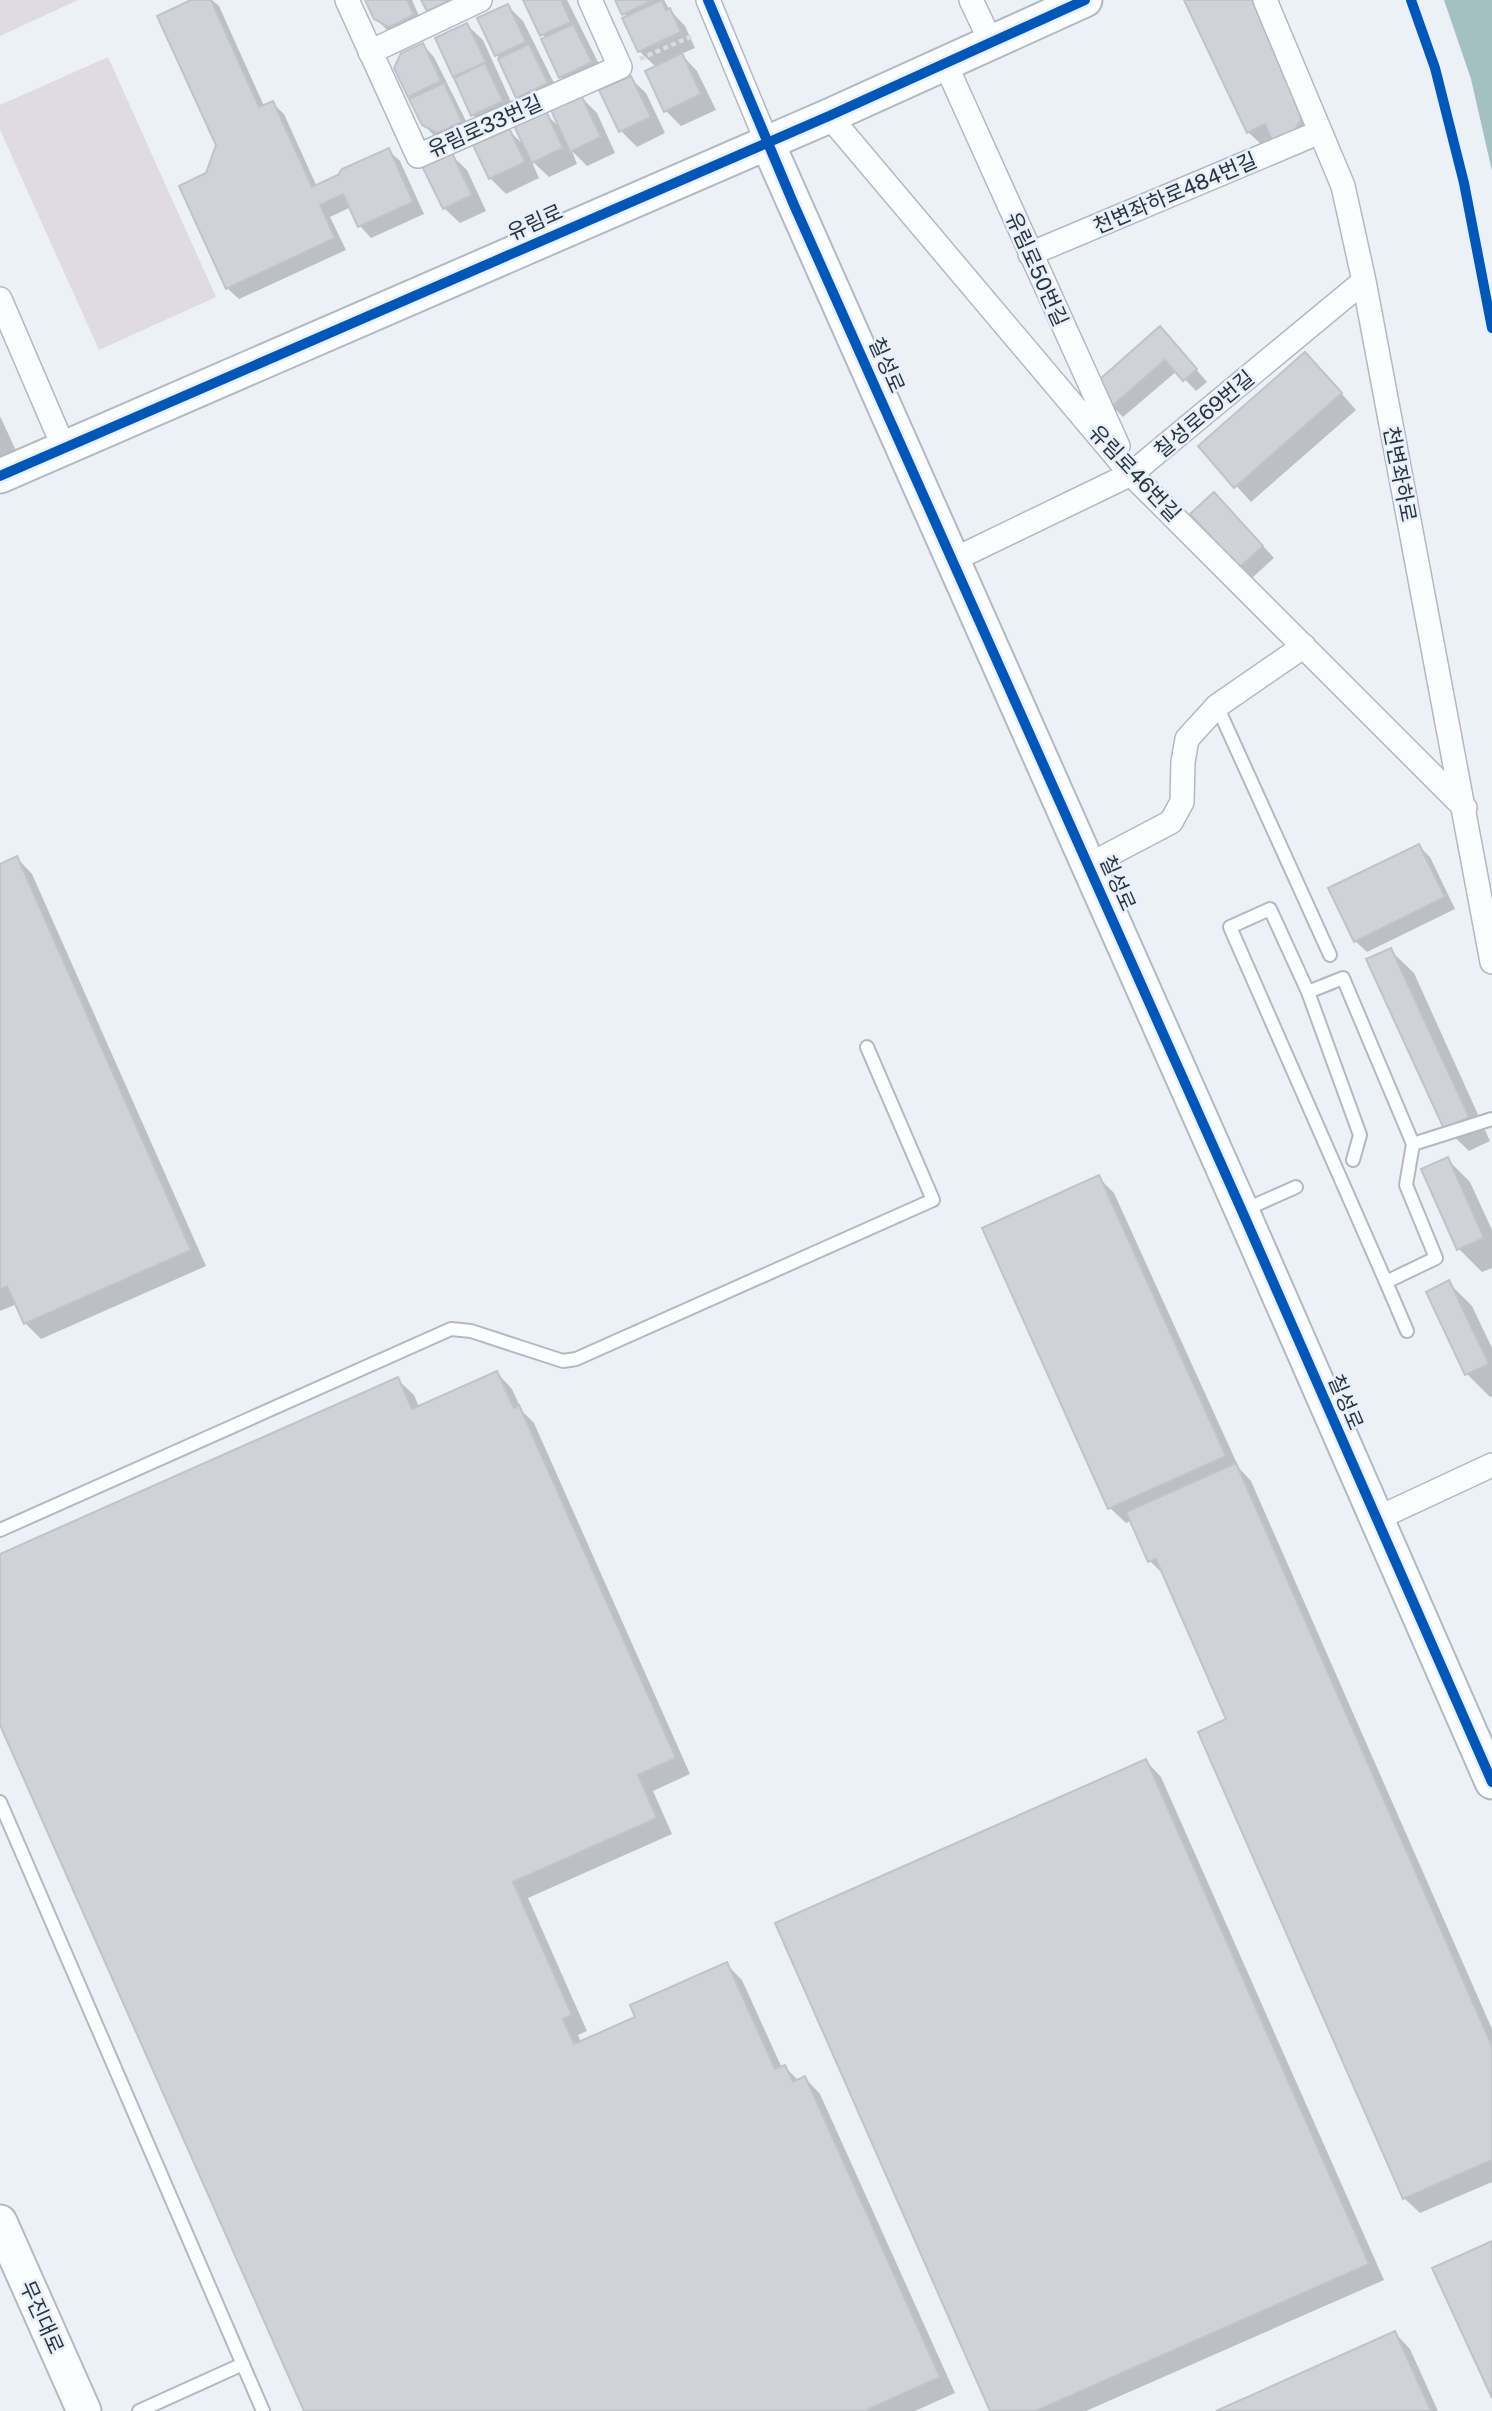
<svg xmlns="http://www.w3.org/2000/svg" width="1492" height="2411" font-family="'Public Sans','Noto Sans KR',sans-serif">
<style>
.green{fill:#e0dae5}
.water{fill:#a3c1c0}
.shadow{fill:#0003}
.building{fill:#d0d2da;stroke:#c1c2ca;stroke-width:2}
.lines{fill:none;stroke-linecap:round;stroke-linejoin:round}
.lane-casing{stroke:#b4b9c1;stroke-width:16}
.street-casing{stroke:#b4b9c1;stroke-width:26}
.secondary-casing{stroke:#b4b9c1;stroke-width:37}
.path{stroke:#dadcde;stroke-width:4.5;stroke-dasharray:5 3.5;stroke-linecap:butt}
.lane{stroke:#fcfdfe;stroke-width:12}
.street{stroke:#fcfdfe;stroke-width:23}
.secondary{stroke:#fcfdfe;stroke-width:33}
.cycleway-casing{stroke:#e8f0fb;stroke-width:15}
.cycleway{stroke:#0057b8;stroke-width:10}
.labels{text-anchor:middle;dominant-baseline:central;stroke-width:5;stroke-linejoin:round;paint-order:stroke}
.street-label{font-size:21px;fill:#2b333d;stroke:#e8f0fb}
</style>
<rect width="100%" height="100%" fill="#ecf1f7"/>
<path class="green" d="M 0,0 L 78,0 L 0,36 Z
M 108,57 L 216,297 L 99,350 L 0,130 L 0,105 Z"/>
<path class="water" d="M 1444,0 L 1492,0 L 1492,171 L 1471,79 Z"/>
<path class="shadow" d="M 196,0 L 212,0 L 219,6 L 264,106 L 272,103 L 284,114 L 317,187 L 388,150 L 400,161 L 424,214 L 371,238 L 360,226 L 351,207 L 330,217 L 346,250 L 239,299 L 227,288 L 207,175 L 218,145 Z
M 367,0 L 412,0 L 424,27 L 402,37 L 387,30 L 375,18 Z
M 423,0 L 460,0 L 444,26 L 428,10 Z
M 525,0 L 567,0 L 606,78 L 576,92 L 561,77 L 546,39 Z
M 617,0 L 664,0 L 669,9 L 685,26 L 695,48 L 681,54 L 697,71 L 716,110 L 681,126 L 666,111 L 656,67 L 639,51 L 627,18 Z
M 1186,0 L 1318,131 L 1308,148 L 1291,157 L 1275,142 L 1264,147 L 1248,132 Z
M 508,6 L 523,21 L 562,99 L 533,112 L 518,97 L 479,19 Z
M 467,25 L 483,40 L 518,117 L 489,131 L 473,115 L 437,39 Z
M 423,45 L 434,57 L 472,133 L 435,137 L 423,124 L 409,96 Z
M 630,78 L 646,93 L 665,133 L 637,147 L 621,131 L 602,91 Z
M 581,97 L 597,113 L 615,153 L 587,166 L 572,151 L 577,164 L 549,177 L 531,160 L 539,178 L 506,194 L 490,178 L 508,130 L 526,147 L 545,113 L 561,129 Z
M 451,155 L 467,170 L 486,211 L 460,223 L 444,208 Z
M 1171,340 L 1207,382 L 1196,391 L 1177,371 L 1123,417 L 1112,406 Z
M 1321,370 L 1356,410 L 1251,502 L 1200,446 Z
M 0,416 L 18,455 L 0,463 Z
M 1226,506 L 1274,558 L 1252,578 L 1192,514 Z
M 1419,846 L 1430,857 L 1455,909 L 1367,952 L 1355,941 Z
M 17,858 L 32,874 L 206,1266 L 41,1339 L 25,1323 L 17,1304 L 0,1311 L 0,866 Z
M 1390,950 L 1414,973 L 1490,1141 L 1469,1151 L 1445,1128 Z
M 1447,1159 L 1470,1182 L 1492,1230 L 1492,1268 L 1482,1272 L 1459,1249 Z
M 1098,1177 L 1114,1193 L 1239,1468 L 1251,1481 L 1492,2029 L 1492,2182 L 1420,2213 L 1404,2198 L 1229,1720 L 1166,1577 L 1150,1561 L 1132,1520 L 1126,1523 L 1110,1508 Z
M 1449,1283 L 1472,1306 L 1492,1348 L 1492,1396 L 1490,1397 L 1467,1374 Z
M 497,1373 L 512,1389 L 522,1411 L 534,1423 L 690,1774 L 653,1791 L 672,1834 L 528,1898 L 587,2031 L 578,2035 L 581,2042 L 637,2018 L 726,1964 L 742,1980 L 782,2068 L 785,2067 L 799,2081 L 805,2078 L 820,2094 L 955,2393 L 915,2411 L 306,2411 L 0,1720 L 0,1556 L 398,1380 L 414,1395 L 419,1407 Z
M 1146,1761 L 1161,1777 L 1384,2280 L 1086,2411 L 992,2411 Z
M 1395,2333 L 1410,2349 L 1438,2411 L 1220,2411 Z"/>
<path class="building" d="M 191,0 L 211,0 L 259,107 L 273,101 L 312,187 L 338,175 L 342,169 L 389,148 L 413,202 L 358,227 L 343,194 L 320,205 L 335,238 L 226,289 L 179,186 L 206,173 L 216,145 L 157,16 Z
M 365,0 L 407,0 L 414,15 L 389,27 L 374,19 Z
M 421,0 L 451,0 L 427,11 Z
M 523,0 L 561,0 L 571,22 L 540,36 Z
M 615,0 L 653,0 L 622,15 Z
M 662,0 L 666,10 L 670,8 L 681,32 L 638,52 L 622,18 Z
M 1184,0 L 1256,0 L 1304,114 L 1293,133 L 1273,142 L 1265,124 L 1247,133 Z
M 508,4 L 526,42 L 495,56 L 477,18 Z
M 467,23 L 486,62 L 453,77 L 435,38 Z
M 573,24 L 592,62 L 559,78 L 541,39 Z
M 423,43 L 441,81 L 408,97 L 394,68 L 401,53 Z
M 529,44 L 548,83 L 516,98 L 498,59 Z
M 682,53 L 701,94 L 664,112 L 645,71 Z
M 485,63 L 503,101 L 471,116 L 454,78 Z
M 631,76 L 651,117 L 619,132 L 599,90 Z
M 444,83 L 462,122 L 437,133 L 422,125 L 409,99 Z
M 581,95 L 601,137 L 570,152 L 551,110 Z
M 546,111 L 563,148 L 532,163 L 514,126 Z
M 509,128 L 525,162 L 489,179 L 473,145 Z
M 452,153 L 472,195 L 443,209 L 422,166 Z
M 1160,326 L 1197,369 L 1183,381 L 1165,360 L 1111,407 L 1099,380 Z
M 1305,352 L 1342,393 L 1234,488 L 1198,446 Z
M 1214,492 L 1263,546 L 1239,568 L 1190,514 Z
M 1419,844 L 1445,897 L 1354,942 L 1328,888 Z
M 17,856 L 191,1250 L 24,1324 L 7,1286 L 0,1289 L 0,864 Z
M 1391,948 L 1469,1117 L 1444,1129 L 1366,959 Z
M 1448,1157 L 1484,1238 L 1457,1250 L 1421,1169 Z
M 1099,1175 L 1226,1456 L 1108,1509 L 982,1228 Z
M 1449,1280 L 1489,1364 L 1465,1375 L 1426,1292 Z
M 497,1371 L 514,1408 L 519,1405 L 676,1758 L 638,1775 L 657,1818 L 513,1882 L 572,2015 L 563,2019 L 574,2044 L 635,2017 L 630,2005 L 727,1962 L 775,2069 L 785,2065 L 793,2082 L 805,2076 L 940,2377 L 865,2411 L 304,2411 L 0,1725 L 0,1554 L 398,1377 L 412,1409 Z
M 1236,1463 L 1492,2046 L 1492,2160 L 1403,2199 L 1198,1732 L 1226,1719 L 1156,1559 L 1148,1562 L 1126,1512 Z
M 1146,1759 L 1369,2264 L 1036,2411 L 990,2411 L 775,1923 Z
M 1492,2241 L 1492,2398 L 1432,2268 Z
M 1395,2331 L 1431,2411 L 1216,2411 Z"/>
<g class="lines">
<g class="lane-casing">
<path id="lane" d="M 1217,706 L 1330,955
M 1270,909 L 1308,992 L 1343,978 L 1413,1144 L 1406,1185 L 1436,1258 L 1386,1282 L 1230,927 Z
M 1308,992 L 1360,1135 L 1353,1160
M 1413,1144 L 1492,1119
M 1242,1211 L 1296,1187
M 1386,1282 L 1407,1331
M 0,1530 L 451,1329 L 471,1331 L 563,1361 L 576,1359 L 933,1200 L 867,1047
M 0,1802 L 263,2411
M 139,2411 L 243,2364"/>
</g>
<g class="street-casing">
<path id="street" d="M 347,0 L 418,156 L 620,67 L 590,0
M 708,0 L 767,142
M 971,0 L 991,42
M 1265,0 L 1343,186 L 1364,281 L 1492,962
M 370,52 L 480,0
M 945,63 L 1118,446
M 829,116 L 1131,474 L 1465,808
M 1030,254 L 1320,132
M 0,299 L 64,448
M 953,560 L 1131,474 L 1364,281
M 1089,865 L 1171,822 L 1182,802 L 1183,762 L 1187,739 L 1217,706 L 1304,646
M 1376,1519 L 1492,1465"/>
</g>
<g class="secondary-casing">
<path id="secondary" d="M 767,142 L 1242,1211 L 1492,1782
M 0,476 L 829,116 L 1085,0
M 0,2222 L 84,2411"/>
</g>
<path class="path" d="M 640,59 L 692,36"/>
<use href="#lane" class="lane"/>
<use href="#street" class="street"/>
<use href="#secondary" class="secondary"/>
<g class="cycleway-casing">
<path id="cycleway" d="M 708,0 L 794,205 L 1242,1211 L 1492,1782
M 1411,0 L 1435,68 L 1464,183 L 1492,328
M 0,476 L 829,116 L 1085,0"/>
</g>
<use href="#cycleway" class="cycleway"/>
</g>
<g class="labels">
<g class="street-label">
<text transform="translate(485 126) rotate(-24)">유림로33번길</text>
<text transform="translate(1175 193) rotate(-23)">천변좌하로484번길</text>
<text transform="translate(535 222) rotate(-24)">유림로</text>
<text transform="translate(1037 269) rotate(66)">유림로50번길</text>
<text transform="translate(887 365) rotate(66)">칠성로</text>
<text transform="translate(1204 414) rotate(-40)">칠성로69번길</text>
<text transform="translate(1135 473) rotate(47)">유림로46번길</text>
<text transform="translate(1400 474) rotate(79)">천변좌하로</text>
<text transform="translate(1118 883) rotate(66)">칠성로</text>
<text transform="translate(1346 1402) rotate(67)">칠성로</text>
<text transform="translate(42 2317) rotate(66)">무진대로</text>
</g>
</g>
</svg>
